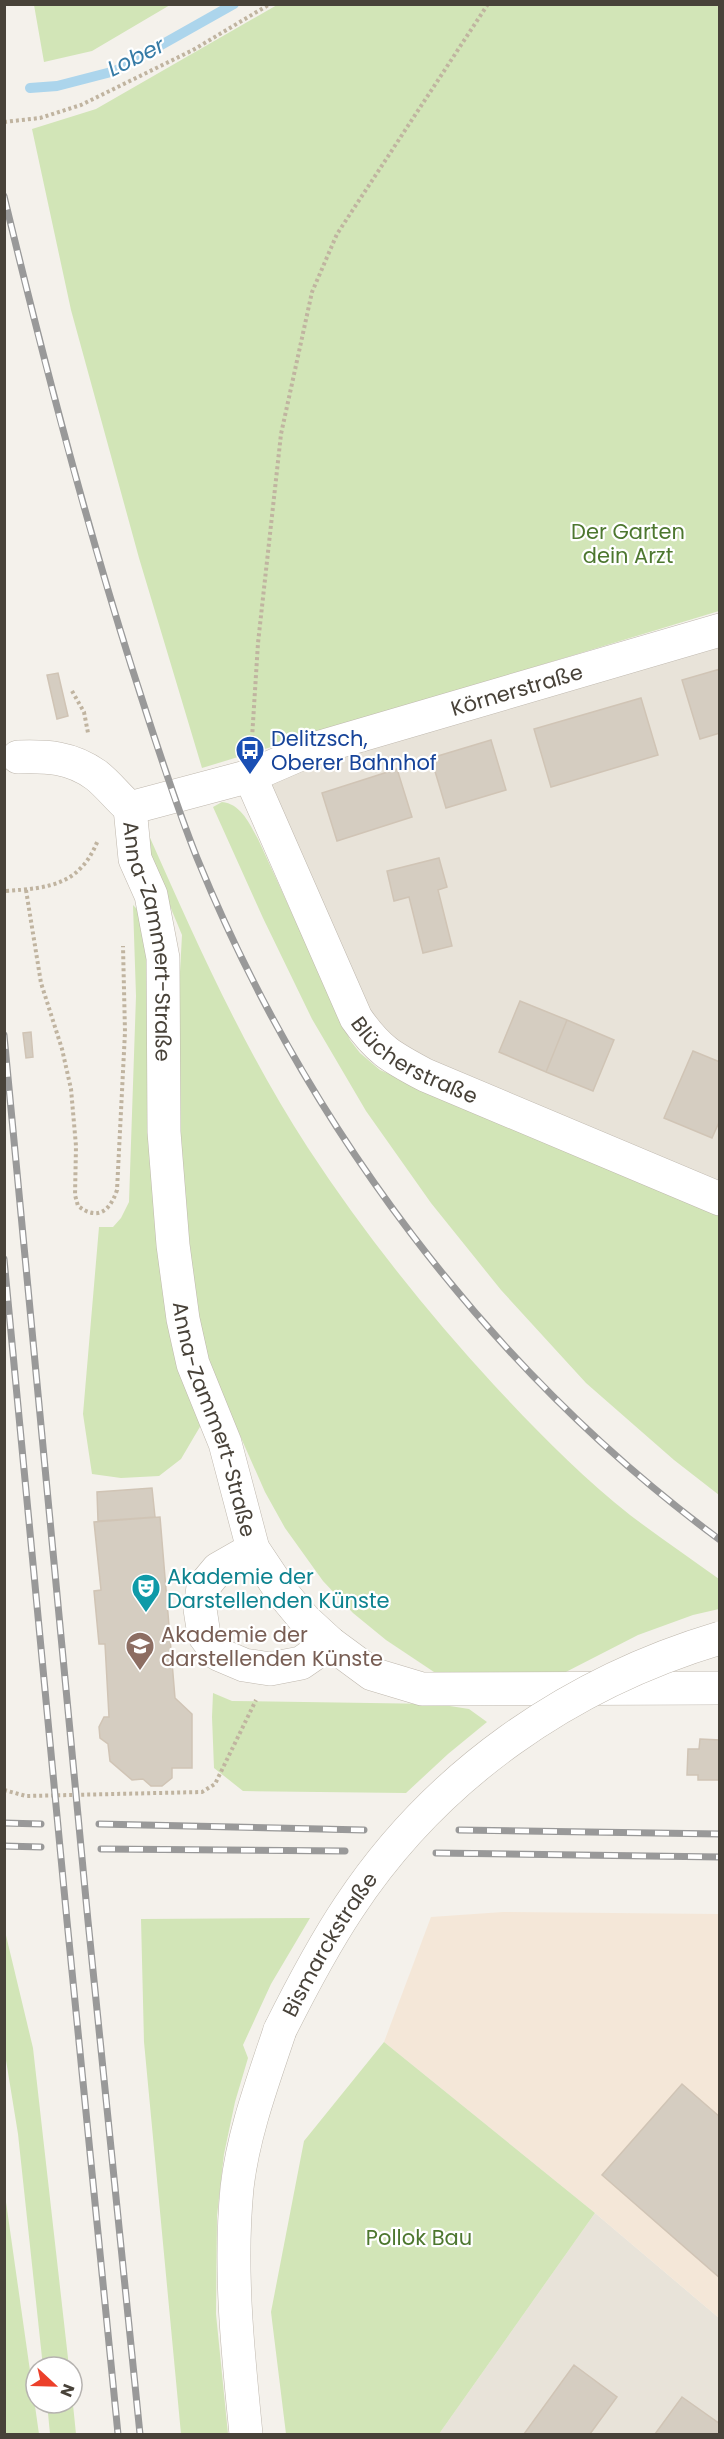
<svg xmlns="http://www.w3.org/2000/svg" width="724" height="2439" font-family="Poppins,sans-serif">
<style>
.residential{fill:#e8e3d9}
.commercial{fill:#f4e7d8}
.green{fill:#d2e5b7}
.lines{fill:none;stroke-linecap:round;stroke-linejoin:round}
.stream{stroke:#acd5ec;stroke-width:10}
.building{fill:#d5cdc1;stroke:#d0c4b5;stroke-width:1.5}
.minor-casing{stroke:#bfb8ae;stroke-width:34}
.path{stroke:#c0b4a0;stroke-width:4;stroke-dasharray:3 3;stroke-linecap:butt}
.minor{stroke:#fff;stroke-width:33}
.rail-casing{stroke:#999;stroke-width:7}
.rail{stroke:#fff;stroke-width:4.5;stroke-dasharray:14;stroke-linecap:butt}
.minor-bridge-casing{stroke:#bfb8ae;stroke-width:34;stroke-linecap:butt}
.minor-bridge{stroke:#fff;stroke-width:33}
.labels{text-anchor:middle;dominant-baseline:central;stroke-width:4.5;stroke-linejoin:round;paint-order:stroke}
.park-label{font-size:21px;fill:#4d772f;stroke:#fff}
.street-label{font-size:21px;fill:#484239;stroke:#fff}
.transit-label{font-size:21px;fill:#164399;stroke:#fff;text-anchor:start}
.culture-label{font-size:21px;fill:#0d838f;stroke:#fff;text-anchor:start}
.education-label{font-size:21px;fill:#785e54;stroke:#fff;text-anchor:start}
.water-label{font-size:22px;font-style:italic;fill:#367ba6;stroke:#fff}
</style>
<rect width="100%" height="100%" fill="#f4f1eb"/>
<path class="residential" d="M 719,630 L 719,1199 L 393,1058 L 250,776 Z
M 595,2213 L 719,2318 L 719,2434 L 439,2434 Z"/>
<path class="commercial" d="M 503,1912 L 719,1914 L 719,2318 L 595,2213 L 384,2042 L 431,1917 Z"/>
<path class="green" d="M 34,5 L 34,4 L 170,5 L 92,51 L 44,62 Z
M 277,5 L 719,5 L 719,611 L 202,768 L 139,558 L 71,310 L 32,129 L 96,109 Z
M 222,802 C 241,804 249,823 258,839 L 350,1040 L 360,1053 L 380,1070 L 719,1213 L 719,1495 L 674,1460 L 586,1383 L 501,1290 L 431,1203 L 366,1111 L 312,1019 L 263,918 L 213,807 Z
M 147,831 C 195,939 243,1048 308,1148 C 363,1232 426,1311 494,1385 C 536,1430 582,1477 630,1515 C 659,1537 690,1558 719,1579 L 719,1609 L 693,1615 L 638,1635 L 558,1676 L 437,1674 L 386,1640 L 353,1613 L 323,1581 L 285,1528 L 265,1492 L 204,1354 L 183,1248 L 176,1046 L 182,935 L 150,858 Z
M 133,905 L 145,917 L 201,1425 L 181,1459 L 159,1476 L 121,1478 L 92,1474 L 83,1414 L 99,1227 L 113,1227 L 121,1218 L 129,1202 L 136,996 Z
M 213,1693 L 232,1701 L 437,1704 L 469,1709 L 487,1722 L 448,1754 L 406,1793 L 243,1791 L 214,1768 L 212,1717 Z
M 310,1918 L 271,1984 L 243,2045 L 248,2058 L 235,2102 L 224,2154 L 217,2216 L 216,2314 L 228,2434 L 181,2434 L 144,2042 L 141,1919 Z
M 4,1927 L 33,2048 L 69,2367 L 43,2367 L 18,2134 L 5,2054 Z
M 384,2042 L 595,2213 L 439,2434 L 286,2434 L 271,2312 L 304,2141 Z
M 5,2195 L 39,2434 L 5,2434 Z
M 72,2395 L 76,2434 L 50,2434 L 47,2403 L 72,2403 Z"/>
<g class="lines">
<path class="stream" d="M 30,88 L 57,86 L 115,71 L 234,4"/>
</g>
<path class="building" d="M 720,669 L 720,733 L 700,739 L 682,680 Z
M 58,673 L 68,716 L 57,719 L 47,675 Z
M 641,698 L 658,755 L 551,787 L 534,729 Z
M 491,740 L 506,790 L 446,808 L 431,758 Z
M 397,769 L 412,817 L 337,841 L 322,793 Z
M 439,858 L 447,887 L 438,890 L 452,946 L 423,953 L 409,897 L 394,901 L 387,871 Z
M 520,1001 L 567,1020 L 546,1072 L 499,1052 Z
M 567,1020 L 614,1040 L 593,1091 L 546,1072 Z
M 31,1032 L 33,1057 L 26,1058 L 23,1033 Z
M 693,1051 L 720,1062 L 720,1120 L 712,1138 L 664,1118 Z
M 152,1488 L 155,1517 L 98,1521 L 97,1492 Z
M 160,1517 L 175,1698 L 192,1714 L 192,1768 L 172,1768 L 172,1778 L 162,1786 L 151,1786 L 143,1779 L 132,1780 L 110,1761 L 108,1744 L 100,1738 L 99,1727 L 104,1717 L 109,1717 L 105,1644 L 99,1644 L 94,1591 L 101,1590 L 94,1522 Z
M 700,1739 L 720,1740 L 720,1780 L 698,1780 L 698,1775 L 687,1775 L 688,1749 L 699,1749 Z
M 682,2084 L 720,2117 L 720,2278 L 602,2175 Z
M 574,2365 L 617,2397 L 590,2434 L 524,2434 Z
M 682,2397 L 720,2424 L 720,2434 L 655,2434 Z"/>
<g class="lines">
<g class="minor-casing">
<g id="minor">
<path id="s1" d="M 18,757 C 47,756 71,757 96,775 C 108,784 118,798 130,808 L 250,776 L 310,750 L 720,630"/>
<path id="s2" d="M 250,776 L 356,1018 C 378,1050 391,1057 425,1075 L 720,1199"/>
<path id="s3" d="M 130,808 L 135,859 L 151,895 L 163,958 L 164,1132 L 173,1245 L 183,1319 L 193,1364 L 225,1443 L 253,1549 L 281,1591 L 305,1620 L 330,1643 L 372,1674 L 422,1689 L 720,1688"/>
<path d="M 253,1549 L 218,1569 L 203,1587 L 200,1609 L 204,1635 L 218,1654 L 244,1665 L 270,1669 L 301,1663 L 330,1643"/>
<path d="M 246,2434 C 238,2353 229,2270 237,2188 C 243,2134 263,2081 280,2030"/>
</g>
</g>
<path class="path" d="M 4,122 L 40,118 L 81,105 L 193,50 L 270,4
M 72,691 L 84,712 L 88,733
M 252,738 L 258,643 L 281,434 L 312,292 L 337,234 L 488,4
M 26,890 L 41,983 L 62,1049 L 71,1089 L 76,1146 L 75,1195 L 78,1206 C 98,1221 110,1211 117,1190 L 125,1032 L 123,946
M 6,891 C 50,888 80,885 98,840
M 4,1790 L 26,1796 L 202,1792 L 215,1784 L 256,1700"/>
<use href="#minor" class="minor"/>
<g class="rail-casing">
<path id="rail" d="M 4,196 C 42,354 82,510 131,665 C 152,730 172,795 197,858 C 306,1125 487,1368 720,1540
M 4,1035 L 88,1921 L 140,2434
M 4,1259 L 67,1921 L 118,2434
M 4,1823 L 41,1824
M 99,1824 L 364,1830
M 459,1830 L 720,1834
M 4,1846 L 41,1847
M 101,1849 L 345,1851
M 436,1853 L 720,1857"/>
</g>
<use href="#rail" class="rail"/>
<g class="minor-bridge-casing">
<g id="minor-bridge">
<path id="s4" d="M 280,2030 C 301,1988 323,1946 349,1907 C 436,1775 569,1683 720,1638"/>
</g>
</g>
<use href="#minor-bridge" class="minor-bridge"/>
</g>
<defs>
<g id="bus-pin" transform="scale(1.5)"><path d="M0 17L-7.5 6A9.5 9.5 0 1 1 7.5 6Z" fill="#1a4fb4" stroke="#fff"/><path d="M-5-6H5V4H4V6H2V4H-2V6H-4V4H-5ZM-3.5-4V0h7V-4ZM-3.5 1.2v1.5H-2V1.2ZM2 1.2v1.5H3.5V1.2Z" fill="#fff"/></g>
<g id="theatre-pin" transform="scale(1.5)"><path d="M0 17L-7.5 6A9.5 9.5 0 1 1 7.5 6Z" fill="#0f9aa8" stroke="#fff"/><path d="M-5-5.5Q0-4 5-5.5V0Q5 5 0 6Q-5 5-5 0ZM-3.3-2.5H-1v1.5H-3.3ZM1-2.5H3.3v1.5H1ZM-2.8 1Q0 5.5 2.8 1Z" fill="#fff"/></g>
<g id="university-pin" transform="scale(1.5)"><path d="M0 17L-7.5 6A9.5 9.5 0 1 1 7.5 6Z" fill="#8d6e63" stroke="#fff"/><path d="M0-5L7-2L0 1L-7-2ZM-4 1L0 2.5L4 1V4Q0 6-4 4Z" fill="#fff"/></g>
</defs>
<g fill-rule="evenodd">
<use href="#bus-pin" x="250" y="750"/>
<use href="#theatre-pin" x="146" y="1588"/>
<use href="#university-pin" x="140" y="1646"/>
</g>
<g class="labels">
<g class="park-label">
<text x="628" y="531">Der Garten<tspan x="628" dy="24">dein Arzt</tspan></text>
<text x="419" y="2237">Pollok Bau</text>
</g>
<g class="street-label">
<text stroke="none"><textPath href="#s1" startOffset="534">Körnerstraße</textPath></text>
<text stroke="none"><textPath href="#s3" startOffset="136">Anna-Zammert-Straße</textPath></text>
<text stroke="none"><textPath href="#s2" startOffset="338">Blücherstraße</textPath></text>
<text stroke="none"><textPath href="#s3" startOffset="622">Anna-Zammert-Straße</textPath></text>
<text stroke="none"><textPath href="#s4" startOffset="99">Bismarckstraße</textPath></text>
</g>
<g class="transit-label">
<text x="271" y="738">Delitzsch,<tspan x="271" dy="24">Oberer Bahnhof</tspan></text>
</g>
<g class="culture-label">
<text x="167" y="1576">Akademie der<tspan x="167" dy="24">Darstellenden Künste</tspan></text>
</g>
<g class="education-label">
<text x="161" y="1634">Akademie der<tspan x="161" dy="24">darstellenden Künste</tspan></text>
</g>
<g class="water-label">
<text transform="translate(136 57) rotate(-26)">Lober</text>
</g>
</g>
<rect width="724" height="2439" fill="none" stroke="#484239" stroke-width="12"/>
<g transform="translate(54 2385) rotate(112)"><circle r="28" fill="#ffffff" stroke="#b6b3b0" stroke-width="1.5"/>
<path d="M0-4.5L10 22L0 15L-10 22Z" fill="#ec402b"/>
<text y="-9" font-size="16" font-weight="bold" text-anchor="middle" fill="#484239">N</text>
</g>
</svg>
